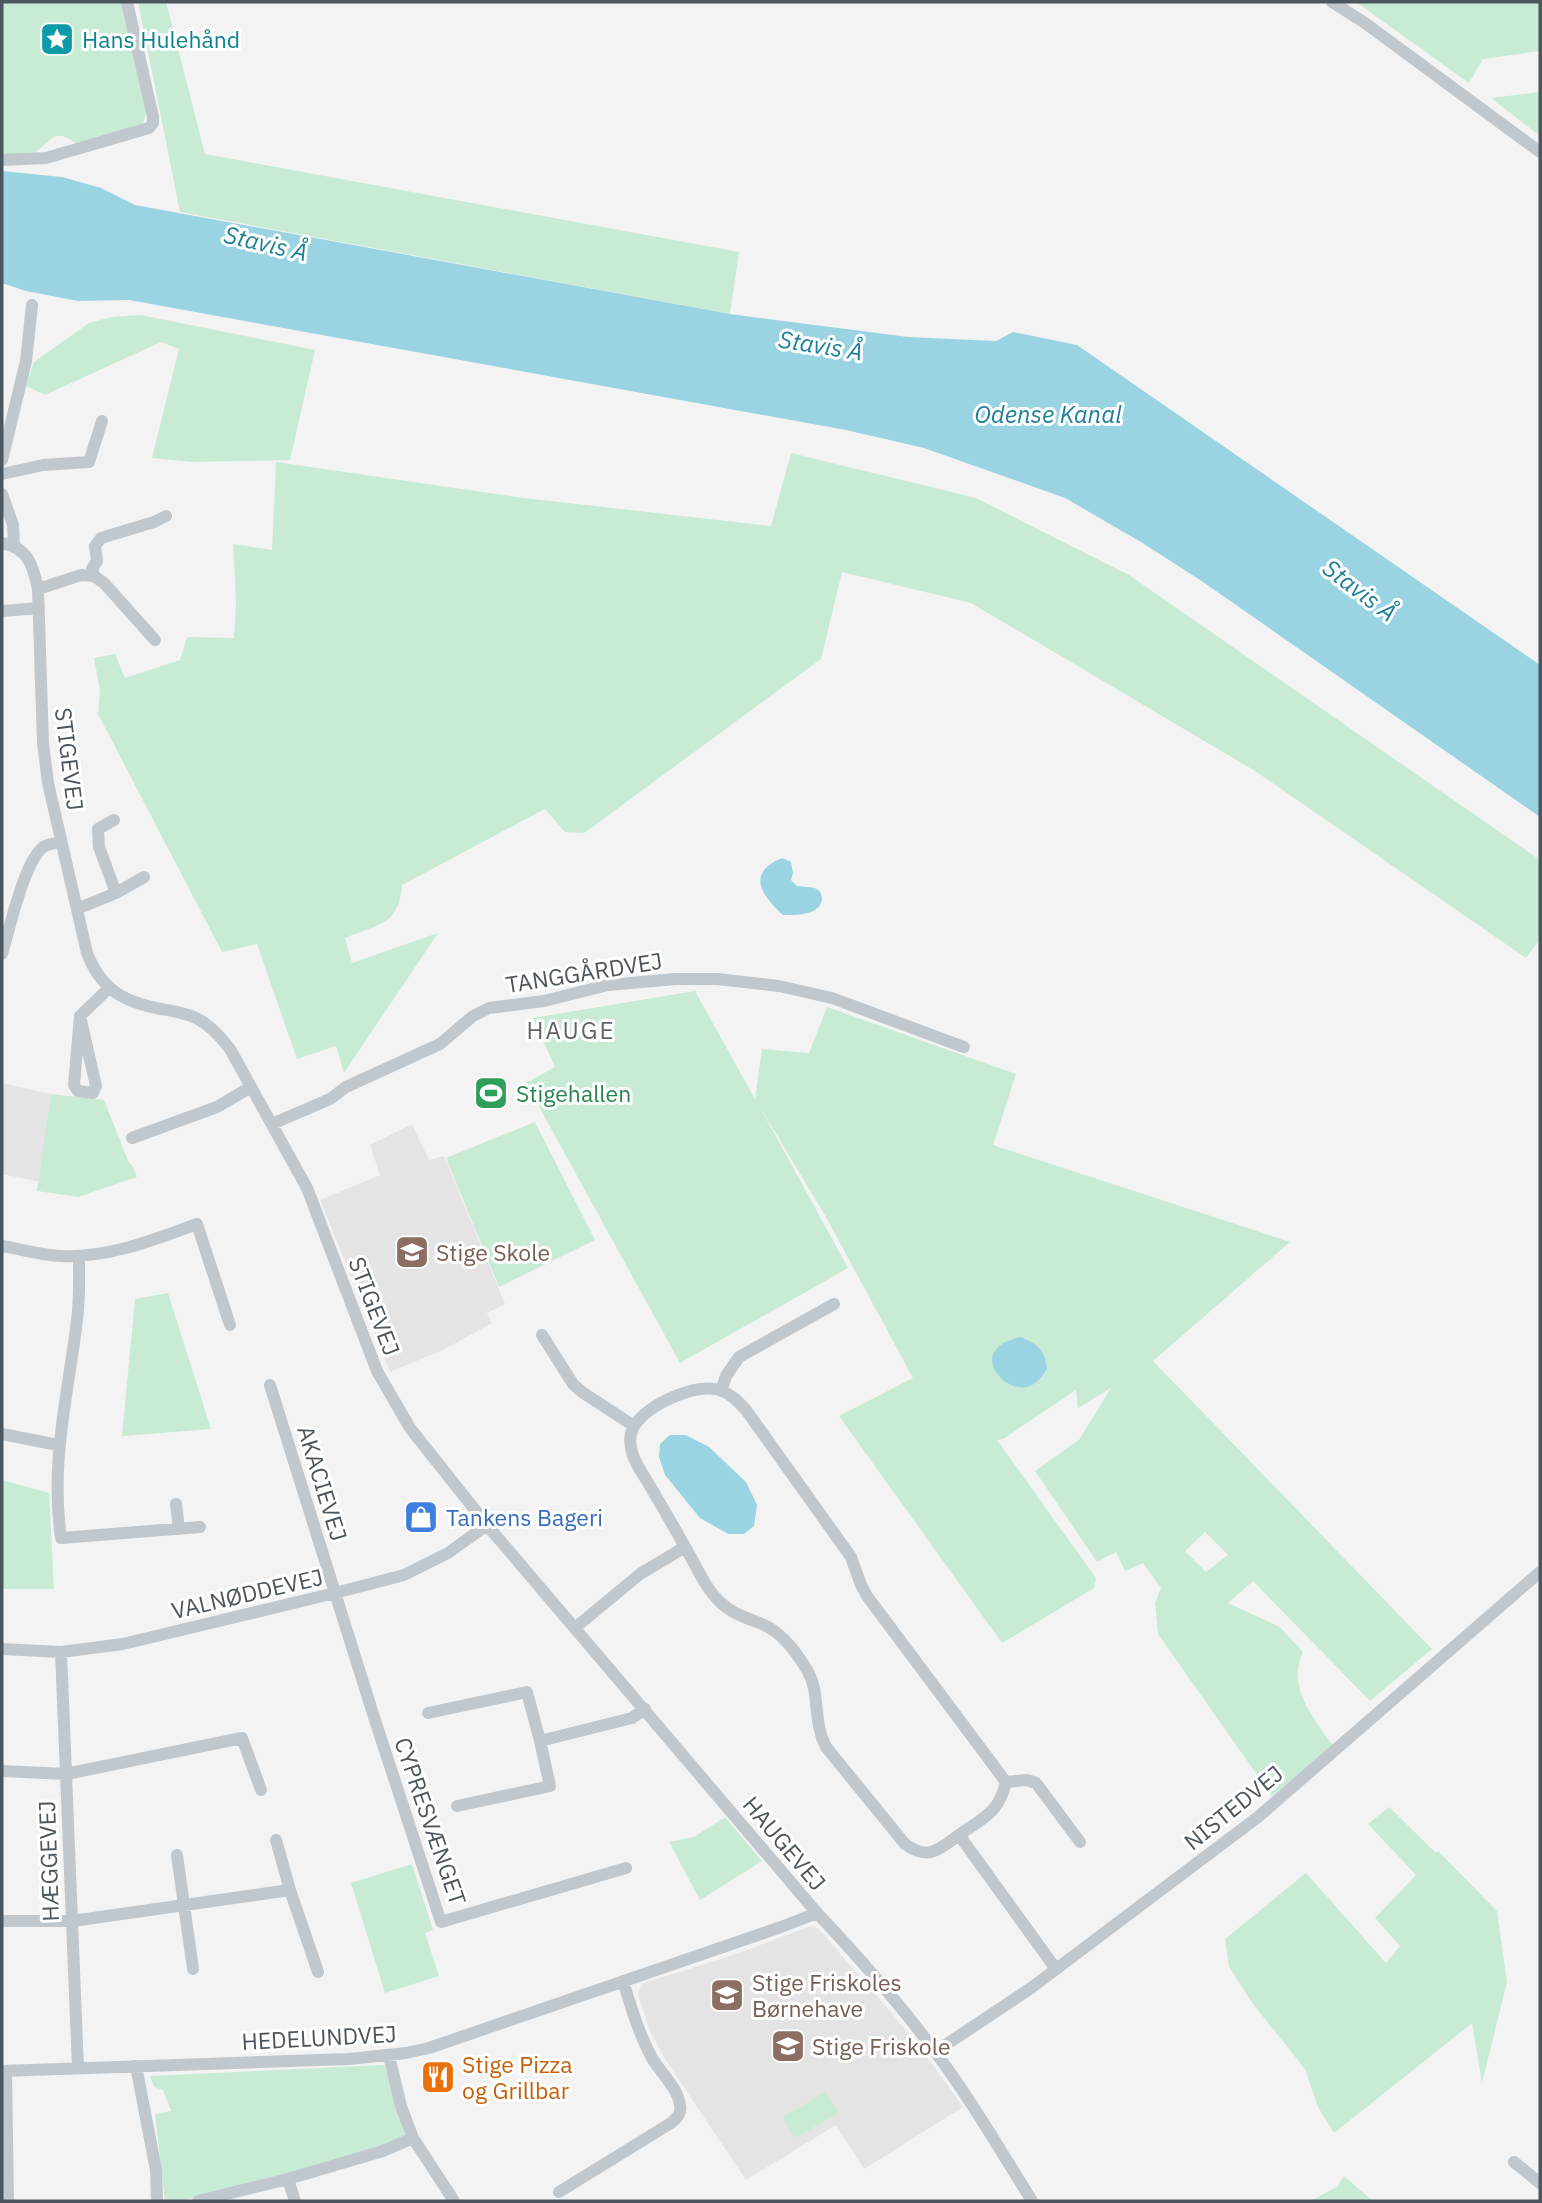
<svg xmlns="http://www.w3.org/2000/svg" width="1542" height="2203" font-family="'IBM Plex Sans',sans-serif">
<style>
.education{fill:#e5e4e4}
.green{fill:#c8ebd5;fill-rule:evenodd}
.water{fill:#9ad4e3}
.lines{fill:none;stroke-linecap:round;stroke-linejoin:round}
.minor{stroke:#c0c7cd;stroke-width:12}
.labels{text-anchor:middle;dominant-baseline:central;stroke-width:6;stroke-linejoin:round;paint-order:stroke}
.culture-label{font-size:23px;fill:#0d838f;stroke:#fff;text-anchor:start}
.street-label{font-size:23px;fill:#4c565e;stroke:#fff}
.leisure-label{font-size:23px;fill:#27864d;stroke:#fff;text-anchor:start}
.education-label{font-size:23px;fill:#785e54;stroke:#fff;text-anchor:start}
.shop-label{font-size:23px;fill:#366cbe;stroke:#fff;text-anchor:start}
.food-label{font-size:23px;fill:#c56008;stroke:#fff;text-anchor:start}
.water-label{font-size:24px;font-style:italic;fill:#1d7f98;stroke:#fff}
.neighbourhood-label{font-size:24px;letter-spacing:2px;fill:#606366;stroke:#fff}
</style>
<rect width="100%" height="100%" fill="#f4f3f3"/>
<path class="education" d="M 2,1083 L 51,1094 L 40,1182 L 2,1174 Z
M 412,1124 L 429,1160 L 444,1156 L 505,1304 L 487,1313 L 492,1323 L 443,1350 L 390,1372 L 320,1200 L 380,1175 L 370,1145 Z
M 811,1926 L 818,1928 L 895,2017 L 933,2065 L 963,2107 L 864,2169 L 836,2125 L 746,2180 L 665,2059 L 650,2031 L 638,1995 L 641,1984 L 733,1955 Z"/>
<path class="green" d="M 2,2 L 122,2 L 146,113 L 143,124 L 77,144 C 53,126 52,141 33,154 L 2,155 Z
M 138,2 L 166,2 L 205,154 L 739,252 L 730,314 L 180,212 Z
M 1356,2 L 1540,2 L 1540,51 L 1483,59 L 1469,83 Z
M 1540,92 L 1540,136 L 1491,98 Z
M 141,315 L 315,350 L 290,460 L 192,462 L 152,458 L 179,349 L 161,342 L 45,395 L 26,386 L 34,362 L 89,323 L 112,317 Z
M 791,453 L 976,498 L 1129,575 L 1540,860 L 1540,939 L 1526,958 L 1255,771 L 971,603 L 842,572 L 821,659 L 584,833 L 565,832 L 545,809 L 402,885 C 399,926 378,924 345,938 L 352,963 L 438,933 L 344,1073 L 336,1046 L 297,1059 L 257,944 L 222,952 L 98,714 L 100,690 L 94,658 L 115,654 L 125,678 L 180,660 L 187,637 L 234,638 L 236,601 L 233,544 L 272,550 L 276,462 L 524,498 L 771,526 Z
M 695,991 L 755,1099 L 762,1049 L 809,1053 L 827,1007 L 1016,1074 L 993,1145 L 1290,1242 L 1153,1361 L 1432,1649 L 1370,1701 L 1253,1581 L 1228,1603 L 1280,1627 L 1303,1652 C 1286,1687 1314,1718 1333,1746 L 1272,1796 L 1158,1634 L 1155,1603 L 1161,1588 L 1143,1563 L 1125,1571 L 1116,1552 L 1097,1562 L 1035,1471 L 1079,1440 L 1111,1388 L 1078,1408 L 1076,1390 L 1003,1439 L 997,1440 L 1096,1578 L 1094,1588 L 1002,1643 L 839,1416 L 913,1378 L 826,1217 L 760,1107 L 848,1268 L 680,1363 L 526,1083 L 555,1067 L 533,1018 ZM 1205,1532 L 1228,1555 L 1206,1572 L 1185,1551 Z
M 51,1094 L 104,1100 L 129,1163 L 132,1165 L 137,1177 L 78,1197 L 37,1191 Z
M 535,1122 L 595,1240 L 499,1287 L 446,1158 Z
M 168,1293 L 211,1429 L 122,1436 L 135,1299 Z
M 2,1480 L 49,1493 L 54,1589 L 2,1589 Z
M 1389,1807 L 1436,1853 L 1438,1851 L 1497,1911 L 1507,1982 L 1482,2083 L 1472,2023 L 1334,2133 L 1318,2107 L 1305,2069 L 1253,2004 L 1229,1967 L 1225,1939 L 1306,1873 L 1386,1963 L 1400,1946 L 1375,1918 L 1416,1875 L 1368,1824 Z
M 725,1817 L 762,1861 L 700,1900 L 669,1842 L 694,1837 Z
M 412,1864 L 433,1930 L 425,1933 L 439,1976 L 385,1993 L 351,1883 Z
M 384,2065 L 405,2134 C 391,2154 213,2193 179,2201 L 165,2201 L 155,2114 L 171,2111 L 163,2090 L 154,2087 L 150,2076 Z
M 825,2092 L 838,2112 L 837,2114 L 794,2138 L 783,2117 Z
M 1344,2176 L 1373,2201 L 1310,2201 L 1337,2187 Z"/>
<path class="water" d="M 2,171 L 62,177 L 101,188 L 135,205 L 730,314 L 908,337 L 996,341 L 1013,332 L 1077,345 L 1540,665 L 1540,817 L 1203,582 L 1141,542 L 1065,498 L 924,448 L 846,430 L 129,300 L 78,301 L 26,291 L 2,283 Z
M 782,858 L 791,862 L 793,873 L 791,880 L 797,886 C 803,887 814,886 818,890 C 821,892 822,896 822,900 C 819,916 795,915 783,915 C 761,895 746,873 782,858 Z
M 1021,1337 C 1038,1345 1045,1349 1047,1369 C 1043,1375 1039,1381 1032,1385 C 1008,1399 962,1349 1021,1337 Z
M 670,1435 L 686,1435 L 709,1447 L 746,1482 L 757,1505 L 754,1526 L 744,1534 L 728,1534 L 700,1518 L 665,1475 L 659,1457 L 660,1444 Z"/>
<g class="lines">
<path class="minor" d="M 1332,2 L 1365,23 L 1540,152
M 2,160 L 46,158 L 149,128 L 153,123 L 153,117 L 127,2
M 2,460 L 26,361 L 32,305
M 2,474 L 43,465 L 89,462 L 102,421
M 2,494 L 13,525 L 14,545
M 2,543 C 28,548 33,565 38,589 L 43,743 L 48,783 L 87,953 C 101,989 123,1002 161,1009 C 173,1011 187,1013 198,1019 C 211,1026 221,1037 230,1049 L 307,1188 L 377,1371 L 410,1428 L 487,1525 L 817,1913 C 873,1972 928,2036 972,2105 C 993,2137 1012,2169 1032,2201
M 94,576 L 92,569 L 97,561 L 95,546 L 101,538 L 154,522 L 166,516
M 38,589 L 81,575 L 94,576 L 104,583 L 155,640
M 2,611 L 39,608
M 114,820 L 98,829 L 99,847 L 116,893 L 144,877
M 77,909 L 116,893
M 2,954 C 9,931 25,857 45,846 C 49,844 56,843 61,842
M 80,1016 L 96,1086 L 93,1093 L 78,1091 L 74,1085 L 80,1016 L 109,988
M 272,1124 L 330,1099 L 346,1087 L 440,1044 L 473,1016 L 489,1008 L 544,1001 L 608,985 L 676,979 L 717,979 L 779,986 L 832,998 L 964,1047
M 132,1138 L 217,1107 L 251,1087
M 2,1246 C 21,1249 41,1255 61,1256 C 109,1258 153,1240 197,1224 L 230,1325
M 79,1256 C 79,1278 80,1299 77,1320 C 68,1396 50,1461 61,1538 L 200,1527
M 542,1335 L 573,1384 L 582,1392 L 634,1426
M 270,1385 L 373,1714 L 441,1922 L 626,1868
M 721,1391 L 726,1376 L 739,1357 L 834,1304
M 2,1434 L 58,1445
M 176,1504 L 179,1529
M 685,1547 C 673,1525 660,1503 647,1481 C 641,1471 632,1459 631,1447 C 629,1439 631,1428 637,1422 C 651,1404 692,1385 715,1389 C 729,1392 737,1400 746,1410 L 851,1557 L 861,1585 L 867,1596 L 1006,1782 C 999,1813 983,1818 959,1835
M 576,1627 L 640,1574 L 685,1547 C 696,1565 705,1588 720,1602 C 732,1614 747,1618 762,1624 C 781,1632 797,1653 807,1670 C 821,1693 812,1720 826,1747 L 905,1844 C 928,1861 938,1850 959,1835 L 1056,1969
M 2,1649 L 61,1652 L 123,1644 L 335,1593 L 404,1575 L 448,1553 L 487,1525
M 61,1652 L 78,2068
M 428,1713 L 527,1692 L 540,1741 L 632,1718 L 645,1709
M 2,1771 L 66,1774 L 242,1738 L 261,1790
M 1006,1782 L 1027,1780 L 1036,1783 L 1080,1842
M 457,1806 L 550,1786 L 540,1741
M 177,1855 L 193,1969
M 290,1890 L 318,1972
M 2,1921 L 72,1921 L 290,1890 L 276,1840
M 935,2052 L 1031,1988 L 1258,1817 L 1540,1572
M 389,2056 L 401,2106 L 413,2138 L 454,2201
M 136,2066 L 156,2170 L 157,2201
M 2,2071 L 349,2059 L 406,2053 L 429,2048 L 781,1927 L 817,1913
M 6,2071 L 8,2201
M 1514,2162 L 1540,2183
M 559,2192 L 671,2123 C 677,2118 682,2113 680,2105 C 678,2088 660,2072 652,2058 C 639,2034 631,2007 623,1981
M 198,2201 L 288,2179
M 295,2201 L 288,2179 L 383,2151 L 413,2138"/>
</g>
<defs>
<g id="sight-square" transform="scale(1.75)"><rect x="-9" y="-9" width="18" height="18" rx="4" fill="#0f9aa8" stroke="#fff"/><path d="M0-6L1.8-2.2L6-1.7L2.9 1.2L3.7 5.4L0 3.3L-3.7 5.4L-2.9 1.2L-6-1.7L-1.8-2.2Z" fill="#fff"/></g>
<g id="stadium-square" transform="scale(1.75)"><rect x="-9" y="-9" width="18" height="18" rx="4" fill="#2e9e5b" stroke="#fff"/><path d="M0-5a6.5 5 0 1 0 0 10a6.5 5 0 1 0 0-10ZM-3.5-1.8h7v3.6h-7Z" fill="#fff"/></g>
<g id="school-square" transform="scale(1.75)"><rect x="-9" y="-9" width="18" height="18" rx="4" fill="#8d6e63" stroke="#fff"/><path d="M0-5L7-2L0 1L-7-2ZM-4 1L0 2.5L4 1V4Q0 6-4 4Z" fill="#fff"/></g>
<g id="shop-square" transform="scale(1.75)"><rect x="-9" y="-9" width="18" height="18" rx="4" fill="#3f7fe0" stroke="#fff"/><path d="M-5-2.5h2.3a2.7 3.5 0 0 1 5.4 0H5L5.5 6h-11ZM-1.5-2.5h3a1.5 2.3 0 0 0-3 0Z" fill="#fff"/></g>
<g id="restaurant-square" transform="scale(1.75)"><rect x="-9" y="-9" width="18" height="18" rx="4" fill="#e8710a" stroke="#fff"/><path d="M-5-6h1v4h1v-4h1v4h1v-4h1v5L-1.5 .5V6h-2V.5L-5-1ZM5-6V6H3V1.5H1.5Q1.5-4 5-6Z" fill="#fff"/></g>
</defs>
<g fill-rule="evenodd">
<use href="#sight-square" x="57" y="39"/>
<use href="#stadium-square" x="491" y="1093"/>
<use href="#school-square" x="412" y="1252"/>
<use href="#shop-square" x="421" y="1517"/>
<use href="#school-square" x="727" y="1995"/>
<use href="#school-square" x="788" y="2046"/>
<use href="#restaurant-square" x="438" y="2077"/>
</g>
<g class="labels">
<g class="culture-label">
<text x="82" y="39">Hans Hulehånd</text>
</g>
<g class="street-label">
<text transform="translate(70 759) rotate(83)">STIGEVEJ</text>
<text transform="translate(584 972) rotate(-9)">TANGGÅRDVEJ</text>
<text transform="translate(375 1306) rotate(69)">STIGEVEJ</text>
<text transform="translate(323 1483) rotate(73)">AKACIEVEJ</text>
<text transform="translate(247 1593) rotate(-13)">VALNØDDEVEJ</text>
<text transform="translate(1233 1807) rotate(-39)">NISTEDVEJ</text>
<text transform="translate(431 1821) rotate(71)">CYPRESVÆNGET</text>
<text transform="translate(785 1843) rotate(50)">HAUGEVEJ</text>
<text transform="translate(48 1861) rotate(-92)">HÆGGEVEJ</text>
<text transform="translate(319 2037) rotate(-3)">HEDELUNDVEJ</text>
</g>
<g class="leisure-label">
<text x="516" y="1093">Stigehallen</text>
</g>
<g class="education-label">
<text x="436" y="1252">Stige Skole</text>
<text x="752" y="1982">Stige Friskoles<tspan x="752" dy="26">Børnehave</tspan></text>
<text x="812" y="2046">Stige Friskole</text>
</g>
<g class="shop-label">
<text x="446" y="1517">Tankens Bageri</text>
</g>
<g class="food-label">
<text x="462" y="2064">Stige Pizza<tspan x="462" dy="26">og Grillbar</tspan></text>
</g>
<g class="water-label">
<text transform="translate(266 243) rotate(13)">Stavis Å</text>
<text transform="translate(821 345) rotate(9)">Stavis Å</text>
<text x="1048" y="414">Odense Kanal</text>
<text transform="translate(1360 590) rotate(37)">Stavis Å</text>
</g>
<g class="neighbourhood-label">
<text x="571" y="1030">HAUGE</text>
</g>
</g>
<rect width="1542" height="2203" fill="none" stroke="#4c565e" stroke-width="7"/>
</svg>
